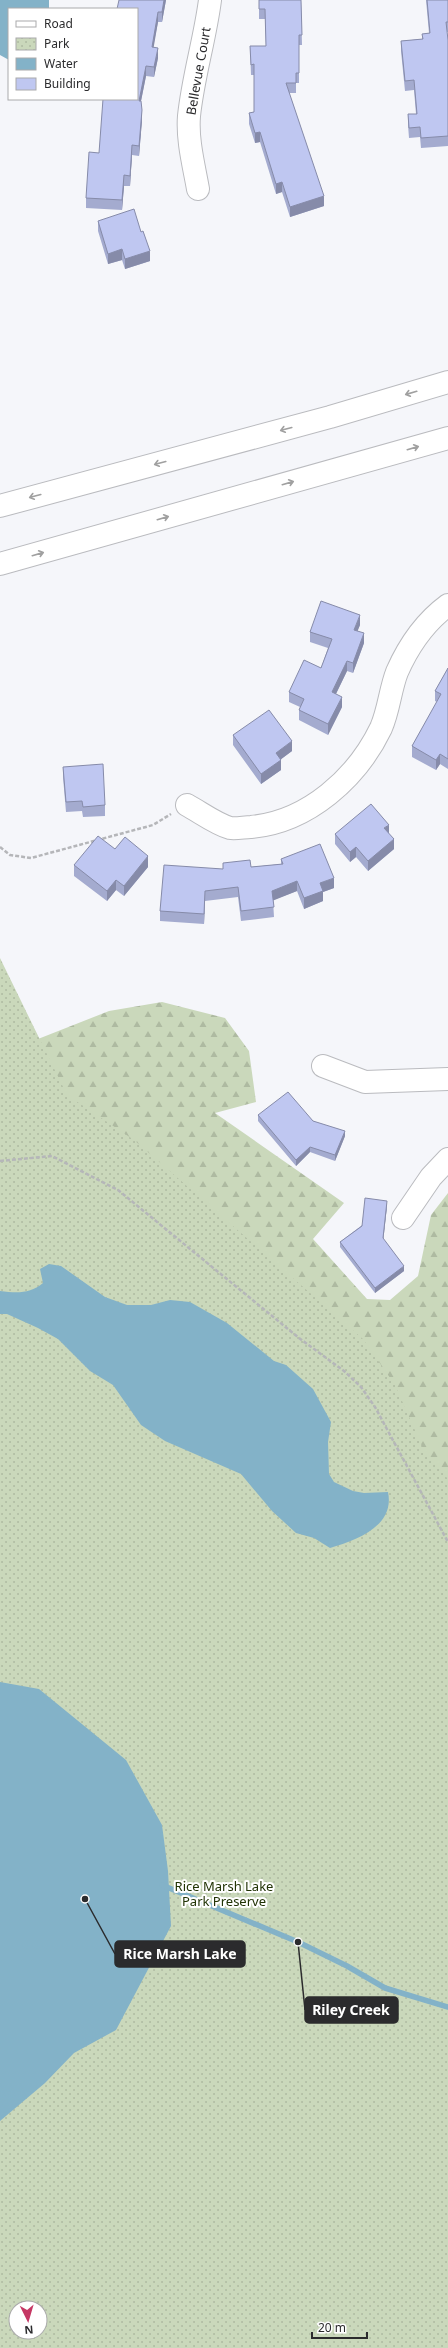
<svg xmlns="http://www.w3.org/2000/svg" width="448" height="2348" font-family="'Noto Sans',sans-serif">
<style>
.forest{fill:url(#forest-firs)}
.park{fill:url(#park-dots);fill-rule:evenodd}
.water{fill:#83b2c8}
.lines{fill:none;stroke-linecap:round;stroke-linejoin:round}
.stream{stroke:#83b2c8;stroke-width:5.5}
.minor-casing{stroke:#babbbf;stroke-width:24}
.highway-casing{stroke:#babbbf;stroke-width:24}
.path{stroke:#b5b6b9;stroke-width:2.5;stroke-dasharray:4 2;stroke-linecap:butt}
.minor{stroke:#fff;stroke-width:22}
.highway{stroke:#fff;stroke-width:22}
.wall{fill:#a4abcf}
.shaded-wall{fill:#868ba9}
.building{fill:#bfc7f1;stroke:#868ba9}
.oneway{stroke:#a0a0a0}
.labels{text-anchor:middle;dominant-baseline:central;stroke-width:4;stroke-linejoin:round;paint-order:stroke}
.street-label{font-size:13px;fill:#2b2b2d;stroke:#fff}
.park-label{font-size:13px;fill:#213305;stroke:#fff}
.leader{fill:none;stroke:#2b2b2d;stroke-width:1.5}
.callout-dot{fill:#2b2b2d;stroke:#fff;stroke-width:1.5}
.callout{fill:#2b2b2d;stroke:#2b2b2d;stroke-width:1.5}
.callout-label{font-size:14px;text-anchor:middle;font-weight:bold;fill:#fff}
</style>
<defs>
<pattern id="forest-firs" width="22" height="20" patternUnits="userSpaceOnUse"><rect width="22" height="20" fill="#cad8bb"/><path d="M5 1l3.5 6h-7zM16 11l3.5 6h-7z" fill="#aebaa1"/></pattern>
<pattern id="park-dots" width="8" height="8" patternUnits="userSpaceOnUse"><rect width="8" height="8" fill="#cad8bb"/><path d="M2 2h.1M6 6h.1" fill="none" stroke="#aebaa1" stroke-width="1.8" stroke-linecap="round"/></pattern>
</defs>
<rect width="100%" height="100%" fill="#f5f6fa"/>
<path class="forest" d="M 162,1002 L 225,1018 L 249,1051 L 256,1102 L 215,1113 L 344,1203 L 313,1239 L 367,1299 L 390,1300 L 418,1276 L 431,1215 L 448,1193 L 448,1663 L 0,1021 L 38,1039 L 109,1011 Z"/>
<path class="park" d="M 0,958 L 67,1095 L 134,1140 L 363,1339 L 395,1385 L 425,1453 L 448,1479 L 448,2348 L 0,2348 ZM 16,2308 L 40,2308 L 40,2332 L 16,2332 Z"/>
<path class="water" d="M 0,0 L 49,0 L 49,9 L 9,9 L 9,60 L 0,55 Z
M 49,1264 L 61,1266 L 105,1297 L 127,1305 L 151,1305 L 170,1300 L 190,1302 L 227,1323 L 274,1361 L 286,1365 L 313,1389 L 331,1422 L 328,1442 L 329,1474 L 334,1482 L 353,1491 L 364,1493 L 388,1492 C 395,1526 357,1540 330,1548 L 314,1538 L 296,1533 L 272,1511 L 241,1474 L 165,1441 L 141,1425 L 113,1385 L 90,1371 L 58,1339 L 38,1328 L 7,1314 L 0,1314 L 0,1291 C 17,1293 30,1294 43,1283 L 40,1269 Z
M 0,1682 L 39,1689 L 126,1760 L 162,1825 L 168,1871 L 171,1926 L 116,2030 L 74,2053 L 45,2083 L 0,2121 Z"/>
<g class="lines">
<path class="stream" d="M 162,1885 L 298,1942 L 347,1966 L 385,1988 L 448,2007"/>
<g class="minor-casing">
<path id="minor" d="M 198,189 C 194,166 187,140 189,116 C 193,77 205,39 210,0
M 187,805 C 200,812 216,824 230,828 C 236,829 245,827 251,827 C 308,822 357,778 381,728 C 389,710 390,690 397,672 C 408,647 425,622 448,605
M 323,1066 L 365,1082 L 448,1079
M 403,1218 L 431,1177 L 448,1159"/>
</g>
<g class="highway-casing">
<path id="highway" d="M 0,506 L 330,417 L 448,382
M 0,564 L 448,438"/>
</g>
<path class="path" d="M 0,847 L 10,855 L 31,858 L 153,825 L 171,814
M 0,1161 L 52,1156 L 118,1190 L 299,1338 L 344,1371 L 361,1387 L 375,1407 L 448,1542"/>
<use href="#minor" class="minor"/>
<use href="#highway" class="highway"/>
</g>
<path class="wall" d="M 119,0 L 166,0 L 162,22 L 158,22 L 153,47 L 158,58 L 154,77 L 146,76 L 141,101 L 142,120 L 139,156 L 132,155 L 130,186 L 124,186 L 122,210 L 86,208 L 86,198 L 99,153 L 137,99 Z
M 259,0 L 301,0 L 302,45 L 299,45 L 299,83 L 296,83 L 296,93 L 289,93 L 324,206 L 290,217 L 282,192 L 276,194 L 260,142 L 255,143 L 249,124 L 249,113 L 254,112 L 254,75 L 251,75 L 250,46 L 266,46 L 265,19 L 259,19 Z
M 426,0 L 448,0 L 448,32 L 447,32 L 448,40 L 448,146 L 421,148 L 420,137 L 409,138 L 408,125 L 408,114 L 416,114 L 414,90 L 405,91 L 401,51 L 401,41 L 422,39 L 422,34 L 429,33 Z
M 98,221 L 141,232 L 150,261 L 125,269 L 122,260 L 108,264 L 98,231 Z
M 360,625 L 357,631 L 364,643 L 353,673 L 347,671 L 336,694 L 342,707 L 328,735 L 299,720 L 299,710 L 300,707 L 289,702 L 289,692 L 321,668 L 328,648 L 310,642 L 310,632 Z
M 448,668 L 448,769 L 440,764 L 436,770 L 412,757 L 412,746 L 437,702 L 435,701 L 435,691 Z
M 233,735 L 292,751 L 281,759 L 281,770 L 261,784 L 233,745 Z
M 63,767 L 105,805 L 105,816 L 83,817 L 82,811 L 66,812 L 63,777 Z
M 335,834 L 389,834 L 394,849 L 368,871 L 356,857 L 350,862 L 335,844 Z
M 115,849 L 148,867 L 124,896 L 116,890 L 107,901 L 74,876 L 74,865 Z
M 281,859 L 334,888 L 323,892 L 323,901 L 304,909 L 297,891 L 273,900 L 274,917 L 241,921 L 238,897 L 205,901 L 204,924 L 160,921 L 160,911 L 223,869 L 223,863 L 251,867 L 281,864 Z
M 258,1115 L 313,1121 L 345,1136 L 335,1161 L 310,1152 L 296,1166 L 258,1121 Z
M 387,1206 L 383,1239 L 404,1271 L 375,1293 L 340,1247 L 340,1242 Z"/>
<path class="shaded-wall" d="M 164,0 L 166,0 L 162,22 L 162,12 Z
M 158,12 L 158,22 L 152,57 L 152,47 Z
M 158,48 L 158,58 L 154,77 L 154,67 Z
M 146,66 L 146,76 L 139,111 L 139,101 Z
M 142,110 L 142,120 L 139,156 L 139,146 Z
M 260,132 L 260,142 L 255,143 L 255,133 Z
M 132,145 L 132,155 L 130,186 L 130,176 Z
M 124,175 L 124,186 L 122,210 L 122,200 Z
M 282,182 L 282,192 L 276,194 L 276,184 Z
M 324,196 L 324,206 L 290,217 L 290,207 Z
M 122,249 L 122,260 L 108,264 L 108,254 Z
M 150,251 L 150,261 L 125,269 L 125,259 Z
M 360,615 L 360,625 L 354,640 L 354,630 Z
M 364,633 L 364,643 L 353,673 L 353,663 Z
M 347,661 L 347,671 L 332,702 L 332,692 Z
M 342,697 L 342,707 L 328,735 L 328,724 Z
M 292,741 L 292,751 L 276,763 L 276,753 Z
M 440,754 L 440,764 L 436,770 L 436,760 Z
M 281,760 L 281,770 L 261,784 L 261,774 Z
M 389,825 L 389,835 L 384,828 Z
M 394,839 L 394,849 L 368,871 L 368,861 Z
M 356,847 L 356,857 L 350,862 L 350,852 Z
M 148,856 L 148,867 L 124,896 L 124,886 Z
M 334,878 L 334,888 L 323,892 L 323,901 L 304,909 L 304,898 L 320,883 Z
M 116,880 L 116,890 L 107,901 L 107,891 Z
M 297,881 L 297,891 L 272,901 L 272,891 Z
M 205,891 L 205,901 L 204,924 L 204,914 Z
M 345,1131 L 345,1136 L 335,1161 L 335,1155 Z
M 310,1147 L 310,1152 L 296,1166 L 296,1160 Z
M 387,1201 L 387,1206 L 383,1243 L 383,1238 Z
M 404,1266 L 404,1271 L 375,1293 L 375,1288 Z"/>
<path class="building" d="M 119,0 L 164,0 L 162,12 L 158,12 L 152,47 L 158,48 L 154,67 L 146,66 L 139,101 L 141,101 L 142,110 L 139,146 L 132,145 L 130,176 L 124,175 L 122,200 L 86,198 L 89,152 L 99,153 L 103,99 L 137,99 L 137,9 L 117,9 Z
M 259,0 L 301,0 L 302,35 L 299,35 L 299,73 L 296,73 L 296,83 L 286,83 L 324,196 L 290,207 L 282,182 L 276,184 L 260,132 L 255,133 L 249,113 L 254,112 L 254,64 L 251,65 L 250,46 L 266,46 L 265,9 L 259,9 Z
M 427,0 L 448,0 L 448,22 L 446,22 L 448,40 L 448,136 L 421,138 L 420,127 L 409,128 L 408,114 L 417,114 L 414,80 L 405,81 L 401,41 L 423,39 L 422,34 L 430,33 Z
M 134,209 L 141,232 L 143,231 L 150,251 L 125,259 L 122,249 L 108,254 L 98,221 Z
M 321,601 L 360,615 L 354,630 L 364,633 L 353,663 L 347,661 L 332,692 L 342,697 L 328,724 L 299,710 L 304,699 L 289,692 L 304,660 L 321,668 L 332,639 L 310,632 Z
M 448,668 L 448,759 L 440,754 L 436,760 L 412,746 L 441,694 L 435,691 Z
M 269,710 L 292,741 L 276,753 L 281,760 L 261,774 L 233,735 Z
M 103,764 L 105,805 L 83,807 L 82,801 L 66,802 L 63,767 Z
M 371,804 L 389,825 L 384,828 L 394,839 L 368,861 L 356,847 L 350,852 L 335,834 Z
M 98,836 L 115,849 L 125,837 L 148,856 L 124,886 L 116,880 L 107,891 L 74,865 Z
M 320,844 L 334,878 L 320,883 L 323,891 L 304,898 L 297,881 L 272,891 L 274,907 L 241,911 L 238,887 L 205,891 L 204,914 L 160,911 L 164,865 L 223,869 L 223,863 L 250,860 L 251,867 L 283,864 L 281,859 Z
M 288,1092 L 313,1121 L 345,1131 L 335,1155 L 310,1147 L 296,1160 L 258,1115 Z
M 365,1198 L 387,1201 L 383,1238 L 404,1266 L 375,1288 L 340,1242 L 362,1226 Z"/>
<defs><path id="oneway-shaft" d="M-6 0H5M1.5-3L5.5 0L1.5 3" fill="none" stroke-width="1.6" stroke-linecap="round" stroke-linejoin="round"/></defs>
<g class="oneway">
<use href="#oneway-shaft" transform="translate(411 393) rotate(164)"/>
<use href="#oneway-shaft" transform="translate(286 429) rotate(165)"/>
<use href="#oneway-shaft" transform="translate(413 448) rotate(-16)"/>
<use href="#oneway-shaft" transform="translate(160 463) rotate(165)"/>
<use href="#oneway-shaft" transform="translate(288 483) rotate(-16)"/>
<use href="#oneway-shaft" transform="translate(35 496) rotate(165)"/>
<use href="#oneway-shaft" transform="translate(163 518) rotate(-16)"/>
<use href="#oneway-shaft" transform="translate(38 554) rotate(-16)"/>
</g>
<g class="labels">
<g class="street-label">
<text transform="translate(198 71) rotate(-80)">Bellevue Court</text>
</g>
<g class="park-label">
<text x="224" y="1886">Rice Marsh Lake<tspan x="224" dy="15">Park Preserve</tspan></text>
</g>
</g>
<path class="leader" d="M85 1899L115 1954M298 1942L305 2010"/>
<g class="callout-dot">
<circle cx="85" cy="1899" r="4"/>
<circle cx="298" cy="1942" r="4"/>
</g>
<g class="callout">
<rect x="115" y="1941" width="130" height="26" rx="4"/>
<rect x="305" y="1997" width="93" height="26" rx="4"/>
</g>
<g class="callout-label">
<text x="180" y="1959">Rice Marsh Lake</text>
<text x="351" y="2015">Riley Creek</text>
</g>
<rect x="8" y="8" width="130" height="92" fill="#ffffff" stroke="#aaaaab"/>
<rect x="16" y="21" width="20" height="6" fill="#ffffff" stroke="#aaaaab"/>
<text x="44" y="28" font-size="12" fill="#2b2b2d">Road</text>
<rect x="16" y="38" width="20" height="12" fill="url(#park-dots)" stroke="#aaaaab"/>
<text x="44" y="48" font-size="12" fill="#2b2b2d">Park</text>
<rect x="16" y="58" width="20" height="12" fill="#83b2c8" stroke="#aaaaab"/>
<text x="44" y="68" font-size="12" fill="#2b2b2d">Water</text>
<rect x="16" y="78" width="20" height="12" fill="#bfc7f1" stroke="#aaaaab"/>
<text x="44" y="88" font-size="12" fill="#2b2b2d">Building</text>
<g transform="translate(28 2320) rotate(175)"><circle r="19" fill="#ffffff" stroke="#aaaaab"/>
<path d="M0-3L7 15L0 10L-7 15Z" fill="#c53764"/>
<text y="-6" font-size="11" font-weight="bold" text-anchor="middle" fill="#2b2b2d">N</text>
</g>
<path d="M312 2332v6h55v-6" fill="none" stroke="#2b2b2d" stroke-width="2"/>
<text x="318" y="2332" font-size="12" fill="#2b2b2d" stroke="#ffffff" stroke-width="3" paint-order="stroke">20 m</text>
</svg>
